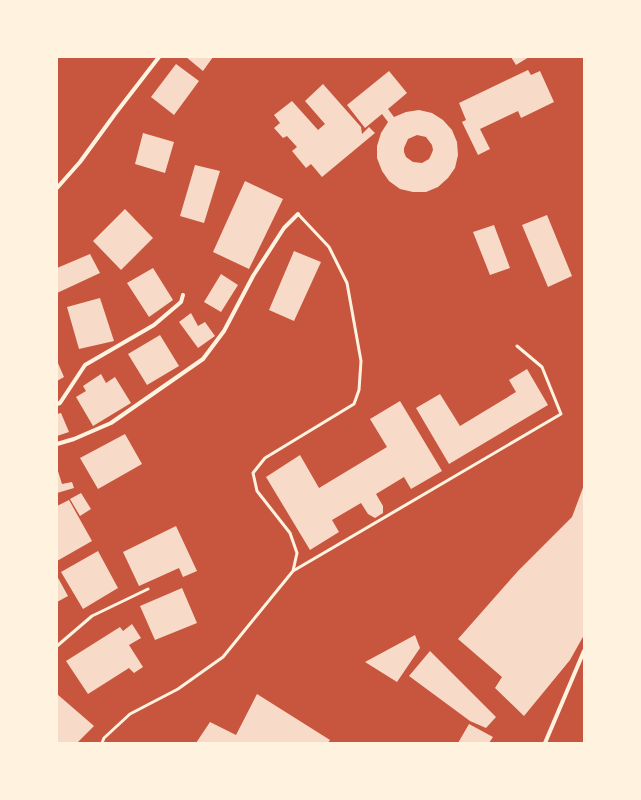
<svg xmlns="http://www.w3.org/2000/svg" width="641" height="800" font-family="Commissioner,sans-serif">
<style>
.building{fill:#f7dbc8;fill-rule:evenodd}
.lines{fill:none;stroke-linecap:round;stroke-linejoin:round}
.service{stroke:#fff3e0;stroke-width:3}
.minor{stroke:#fff3e0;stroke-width:4}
</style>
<rect width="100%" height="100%" fill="#c8553d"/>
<path class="building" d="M 186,57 L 213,57 L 203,71 Z
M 511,57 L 529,57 L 516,65 Z
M 176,64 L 199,81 L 174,115 L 151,97 Z
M 528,70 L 531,75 L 540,71 L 554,102 L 521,118 L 518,111 L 480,129 L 490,149 L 478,155 L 462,122 L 466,120 L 459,103 Z
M 389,71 L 407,93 L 388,109 L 394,117 L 406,112 L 419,110 L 432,113 L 443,120 L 452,130 L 457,142 L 458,155 L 455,168 L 448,178 L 438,187 L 426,192 L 413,192 L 400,189 L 389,181 L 382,171 L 377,158 L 377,146 L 381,133 L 388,122 L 382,114 L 365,128 L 347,105 ZM 417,135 L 426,137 L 432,145 L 433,150 L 431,155 L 429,159 L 422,163 L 413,162 L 406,157 L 404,152 L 404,148 L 408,139 Z
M 323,84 L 361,127 L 362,134 L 369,127 L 375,133 L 322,177 L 311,164 L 306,168 L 292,151 L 297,147 L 287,136 L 283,138 L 274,128 L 280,123 L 274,115 L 292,101 L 318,130 L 325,124 L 305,101 Z
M 143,133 L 174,142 L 165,173 L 135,164 Z
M 195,165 L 220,171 L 204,223 L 180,216 Z
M 245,181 L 283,199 L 249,269 L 213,252 Z
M 125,209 L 153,238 L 121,270 L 93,241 Z
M 547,215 L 572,276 L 548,287 L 522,225 Z
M 494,225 L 510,268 L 490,275 L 473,232 Z
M 294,251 L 321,262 L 294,321 L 269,310 Z
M 90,254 L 100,273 L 57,293 L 57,268 Z
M 153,268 L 173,300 L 149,317 L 127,283 Z
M 221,274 L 238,285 L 221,312 L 204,302 Z
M 100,298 L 114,341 L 79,349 L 67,307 Z
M 191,313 L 198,326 L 205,322 L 215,336 L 198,348 L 179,322 Z
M 160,335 L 179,366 L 147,385 L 128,354 Z
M 57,361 L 64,377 L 57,381 Z
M 527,369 L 548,405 L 449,464 L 416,408 L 440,394 L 460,426 L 516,392 L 509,380 Z
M 101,374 L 106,383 L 115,377 L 131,403 L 93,426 L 76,397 L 86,391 L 83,386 Z
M 400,401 L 442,471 L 411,489 L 404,477 L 376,494 L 383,506 L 383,513 L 375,518 L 368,514 L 361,503 L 332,520 L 339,532 L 310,550 L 266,477 L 300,455 L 319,488 L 387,447 L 370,419 Z
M 61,413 L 69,432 L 57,436 L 57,414 Z
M 125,434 L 142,464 L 98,489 L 80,458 Z
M 57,468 L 62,484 L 72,482 L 74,488 L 57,493 Z
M 584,485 L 584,635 L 570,660 L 524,716 L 495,688 L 502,677 L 458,639 L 518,571 L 572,517 Z
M 81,493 L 91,509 L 80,516 L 70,499 Z
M 69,500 L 92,541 L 57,561 L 57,506 Z
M 176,526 L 197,571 L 183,577 L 179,568 L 139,586 L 123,552 Z
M 98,551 L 118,588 L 83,609 L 61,572 Z
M 57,576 L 68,596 L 57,602 Z
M 182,588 L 197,623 L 155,640 L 140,606 Z
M 132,624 L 141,638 L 129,645 L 143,667 L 134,673 L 129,668 L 88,694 L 66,661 L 120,627 L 123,631 Z
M 415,635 L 420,648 L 397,682 L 365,662 Z
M 430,651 L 496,717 L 486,728 L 470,721 L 409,676 Z
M 57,694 L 94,726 L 77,743 L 57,743 Z
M 257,694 L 330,740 L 328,743 L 196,743 L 210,722 L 236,735 Z
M 469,724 L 493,737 L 489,743 L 458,743 Z"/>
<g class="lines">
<path class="service" d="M 293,571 L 561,414 L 542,367 L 517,346
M 57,646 L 92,616 L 148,589
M 102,743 L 104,738 L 130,714 L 178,689 L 223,657 L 293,571 L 297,553 L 290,533 L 257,491 L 253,473 L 265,458 L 354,404 L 359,390 L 361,361 L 347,283 L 329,247 L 298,214"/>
<path class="minor" d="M 57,188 L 80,162 L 115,114 L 159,57
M 57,404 L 60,403 L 85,365 L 154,325 L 181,302 L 183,295
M 57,444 L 74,439 L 111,423 L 203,359 L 224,331 L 253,276 L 284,228 L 298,214
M 545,743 L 584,651"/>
</g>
<rect width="641" height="800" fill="none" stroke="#fff3e0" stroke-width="116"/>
</svg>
